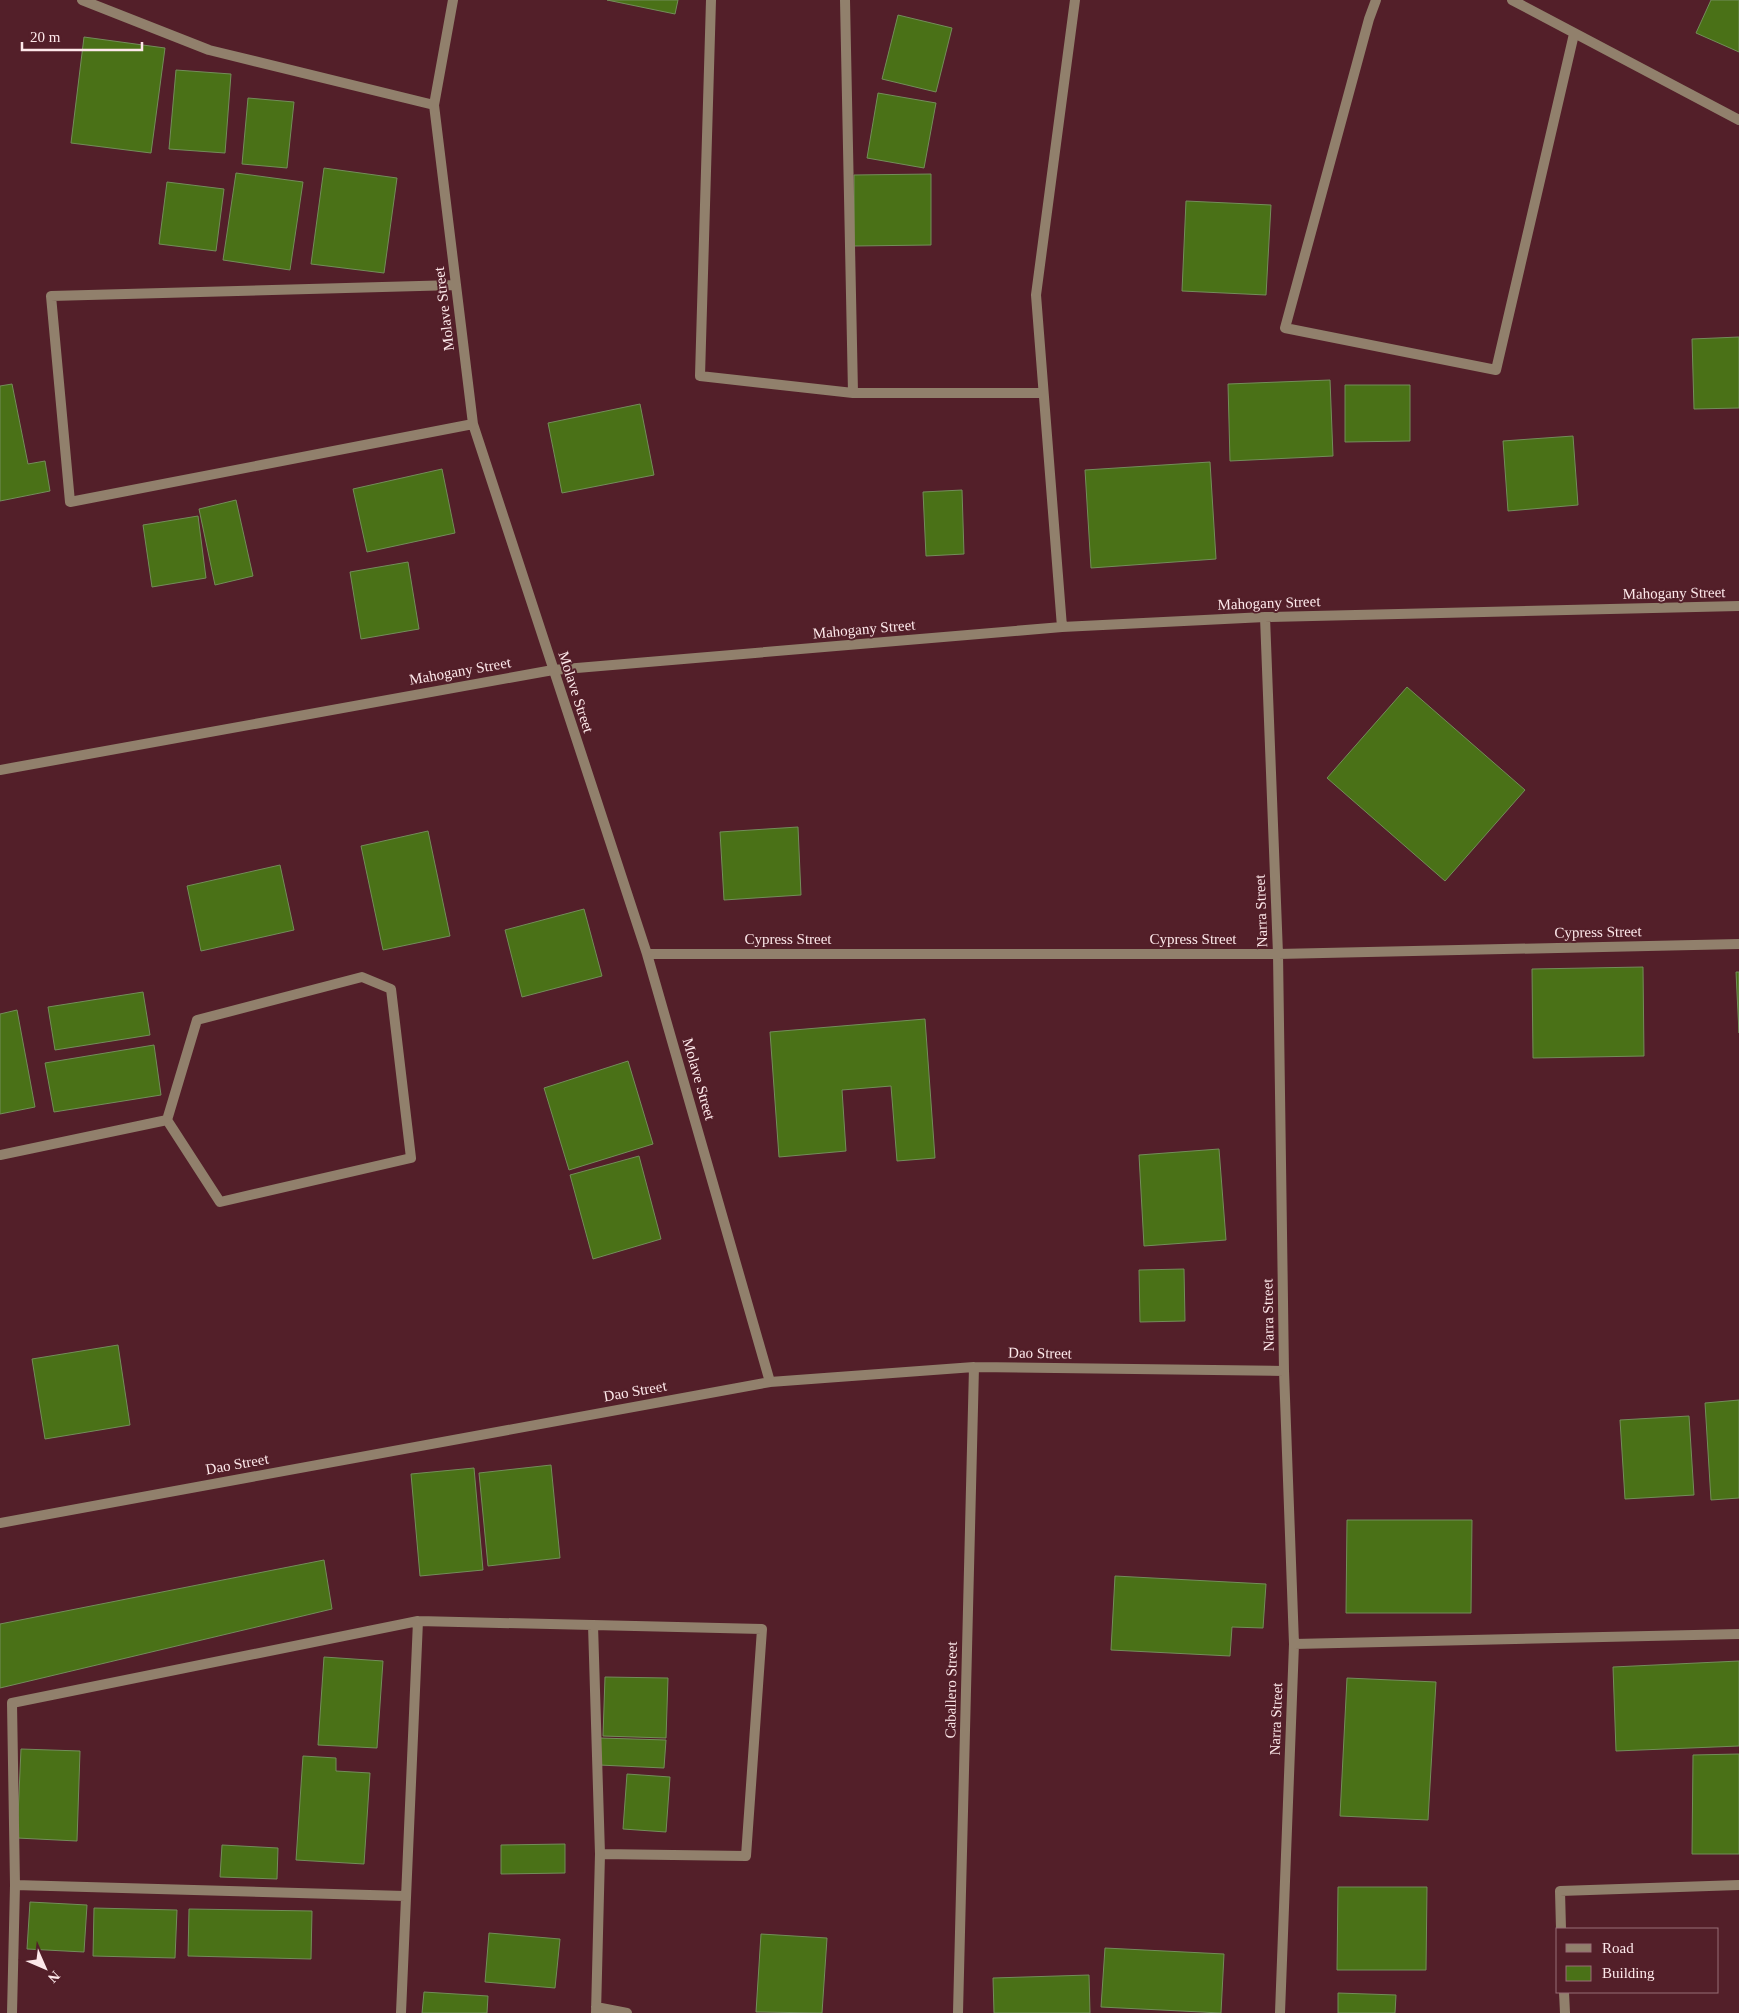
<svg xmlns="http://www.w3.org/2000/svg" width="1739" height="2013" font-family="Georgia,serif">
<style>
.building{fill:#4a7117;stroke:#738d5a}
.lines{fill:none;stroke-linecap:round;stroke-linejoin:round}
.street{stroke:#91806c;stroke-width:10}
.labels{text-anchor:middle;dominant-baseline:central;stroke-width:4;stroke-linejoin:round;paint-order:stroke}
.street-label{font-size:15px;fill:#fde8ea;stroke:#531f29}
</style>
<rect width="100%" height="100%" fill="#531f29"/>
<path class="building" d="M 607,0 L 678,0 L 675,14 Z
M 1711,0 L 1739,0 L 1739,52 L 1696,33 Z
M 898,15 L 952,28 L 936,92 L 882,79 Z
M 84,37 L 165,48 L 151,153 L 71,143 Z
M 176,70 L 231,74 L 225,153 L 169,149 Z
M 878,93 L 936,103 L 924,168 L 867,158 Z
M 248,98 L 294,102 L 287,168 L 242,164 Z
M 324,168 L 397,178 L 384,273 L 311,264 Z
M 236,173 L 303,182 L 290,270 L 223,260 Z
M 931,174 L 931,245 L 854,246 L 854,175 Z
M 167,182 L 224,189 L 216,251 L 159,244 Z
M 1186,201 L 1271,205 L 1266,295 L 1182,291 Z
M 1739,337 L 1739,408 L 1694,409 L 1692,339 Z
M 1330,380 L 1333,456 L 1230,461 L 1228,384 Z
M 12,384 L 28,464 L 45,461 L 50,491 L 0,501 L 0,386 Z
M 1345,385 L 1410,385 L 1410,441 L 1345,442 Z
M 640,404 L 654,475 L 562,493 L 548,423 Z
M 1573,436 L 1578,505 L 1508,511 L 1503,441 Z
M 1210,462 L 1216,559 L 1091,568 L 1085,470 Z
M 442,469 L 455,533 L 367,552 L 353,489 Z
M 962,490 L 964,554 L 926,556 L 923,492 Z
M 236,500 L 253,576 L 215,585 L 199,509 Z
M 198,516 L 206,578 L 152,587 L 143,525 Z
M 408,562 L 419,629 L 361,639 L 350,572 Z
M 1407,687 L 1525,790 L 1445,881 L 1327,778 Z
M 798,827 L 801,895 L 724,900 L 720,832 Z
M 428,831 L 450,936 L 383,950 L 361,846 Z
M 280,865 L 294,930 L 201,951 L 187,886 Z
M 584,909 L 602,976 L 522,997 L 505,930 Z
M 1643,967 L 1644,1056 L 1533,1058 L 1532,969 Z
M 1736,972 L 1739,972 L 1739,1033 Z
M 143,992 L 150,1035 L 55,1050 L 48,1007 Z
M 17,1010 L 35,1107 L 0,1114 L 0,1014 Z
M 925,1019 L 935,1158 L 897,1161 L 891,1086 L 842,1090 L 846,1151 L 779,1157 L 770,1032 Z
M 154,1045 L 161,1095 L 54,1112 L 45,1063 Z
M 628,1061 L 653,1144 L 569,1170 L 544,1088 Z
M 1219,1149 L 1226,1240 L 1144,1246 L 1139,1155 Z
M 639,1156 L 661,1239 L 593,1259 L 570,1175 Z
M 1184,1269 L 1185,1321 L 1140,1322 L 1139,1270 Z
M 118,1345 L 130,1425 L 45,1439 L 32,1359 Z
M 1739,1400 L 1739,1498 L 1711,1500 L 1705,1403 Z
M 1689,1416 L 1694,1495 L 1625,1499 L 1620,1420 Z
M 551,1465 L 560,1558 L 488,1566 L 479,1473 Z
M 474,1468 L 483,1570 L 420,1576 L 411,1474 Z
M 1347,1520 L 1472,1520 L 1471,1613 L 1346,1613 Z
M 324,1560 L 332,1609 L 0,1688 L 0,1624 Z
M 1115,1576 L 1266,1584 L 1263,1628 L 1232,1627 L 1230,1656 L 1111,1650 Z
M 324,1657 L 383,1661 L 377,1748 L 318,1745 Z
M 1739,1661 L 1739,1746 L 1616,1751 L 1613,1667 Z
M 605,1677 L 668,1678 L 666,1738 L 603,1736 Z
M 1347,1678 L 1436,1682 L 1428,1820 L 1340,1816 Z
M 600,1738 L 666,1740 L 664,1768 L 599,1765 Z
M 21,1749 L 80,1751 L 77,1841 L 17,1838 Z
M 1739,1754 L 1739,1854 L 1692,1854 L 1693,1755 Z
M 303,1756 L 336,1758 L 336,1771 L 370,1773 L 364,1864 L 296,1860 Z
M 627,1774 L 670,1777 L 666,1832 L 623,1829 Z
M 565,1844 L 565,1873 L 501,1874 L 501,1845 Z
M 222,1845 L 278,1848 L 277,1879 L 220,1877 Z
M 1338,1887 L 1427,1887 L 1426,1970 L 1337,1970 Z
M 30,1902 L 87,1905 L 84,1952 L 27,1949 Z
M 94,1908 L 177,1910 L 175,1958 L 93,1956 Z
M 189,1909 L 312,1911 L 311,1959 L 188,1956 Z
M 489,1933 L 560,1939 L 555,1988 L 485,1982 Z
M 761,1934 L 827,1938 L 822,2013 L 756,2012 Z
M 1105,1948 L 1224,1954 L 1221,2013 L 1101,2007 Z
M 1089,1975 L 1090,2013 L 994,2013 L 993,1978 Z
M 424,1992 L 488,1996 L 487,2013 L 422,2013 Z
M 1338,1993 L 1396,1995 L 1395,2013 L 1338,2013 Z"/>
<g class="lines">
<path class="street" d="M 82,0 L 209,50 L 434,105
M 453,0 L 434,105 L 473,424 L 647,954 L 770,1382
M 711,0 L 700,376 L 853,393 L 1043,393
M 845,0 L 853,393
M 1376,0 L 1369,19 L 1285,328 L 1496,370 L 1574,34
M 1512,0 L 1739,120
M 456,285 L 51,296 L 70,502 L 473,424
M 1265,617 L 1278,954 L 1284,1371 L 1294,1644 L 1280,2013
M 1062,627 L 1036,295 L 1075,0
M 0,770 L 553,670 L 1062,627 L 1265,617 L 1739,606
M 647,954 L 1278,954 L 1739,944
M 362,977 L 391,989 L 411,1158 L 220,1202 L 167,1120 L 197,1020 Z
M 0,1155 L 167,1120
M 0,1523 L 770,1382 L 974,1367 L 1284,1371
M 593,1625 L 600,1854
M 1294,1644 L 1739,1634
M 15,1885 L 405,1896
M 1561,1929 L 1560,1891 L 1739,1885
M 1564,1992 L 1565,2013
M 596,2007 L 627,2013
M 12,2013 L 15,1885 L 12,1703 L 418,1621 L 762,1629 L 746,1856 L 600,1854 L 596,2013
M 401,2013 L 418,1621
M 958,2013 L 974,1367"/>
</g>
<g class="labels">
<g class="street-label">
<text transform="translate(444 309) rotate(-97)">Molave Street</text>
<text transform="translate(1674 593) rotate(-1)">Mahogany Street</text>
<text transform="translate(1269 603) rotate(-2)">Mahogany Street</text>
<text transform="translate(864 629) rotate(-5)">Mahogany Street</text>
<text transform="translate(460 671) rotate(-10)">Mahogany Street</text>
<text transform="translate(576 692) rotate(72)">Molave Street</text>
<text transform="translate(1261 911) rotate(-92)">Narra Street</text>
<text transform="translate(1598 932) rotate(-1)">Cypress Street</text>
<text x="788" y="939">Cypress Street</text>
<text x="1193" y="939">Cypress Street</text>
<text transform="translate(699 1079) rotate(74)">Molave Street</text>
<text transform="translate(1268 1315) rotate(-91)">Narra Street</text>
<text transform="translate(1040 1353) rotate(1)">Dao Street</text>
<text transform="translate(635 1391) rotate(-10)">Dao Street</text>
<text transform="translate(237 1464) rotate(-10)">Dao Street</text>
<text transform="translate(951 1690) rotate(-89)">Caballero Street</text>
<text transform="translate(1276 1719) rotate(-88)">Narra Street</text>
</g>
</g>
<rect x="1556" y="1928" width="162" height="65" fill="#531f29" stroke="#976f76"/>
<rect x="1566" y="1944" width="25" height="8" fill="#91806c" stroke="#976f76"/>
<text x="1602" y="1953" font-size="15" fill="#fde8ea">Road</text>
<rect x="1566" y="1966" width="25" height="15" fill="#4a7117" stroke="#976f76"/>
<text x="1602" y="1978" font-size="15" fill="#fde8ea">Building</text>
<g transform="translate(45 1968) rotate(135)" stroke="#531f29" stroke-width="4" paint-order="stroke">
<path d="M0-4L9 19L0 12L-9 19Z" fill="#fde8ea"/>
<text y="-8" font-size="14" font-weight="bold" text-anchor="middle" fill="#fde8ea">N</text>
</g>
<path d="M22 42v8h120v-8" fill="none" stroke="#fde8ea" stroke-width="2.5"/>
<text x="30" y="42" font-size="15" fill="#fde8ea" stroke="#531f29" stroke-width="4" paint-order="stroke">20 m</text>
</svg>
